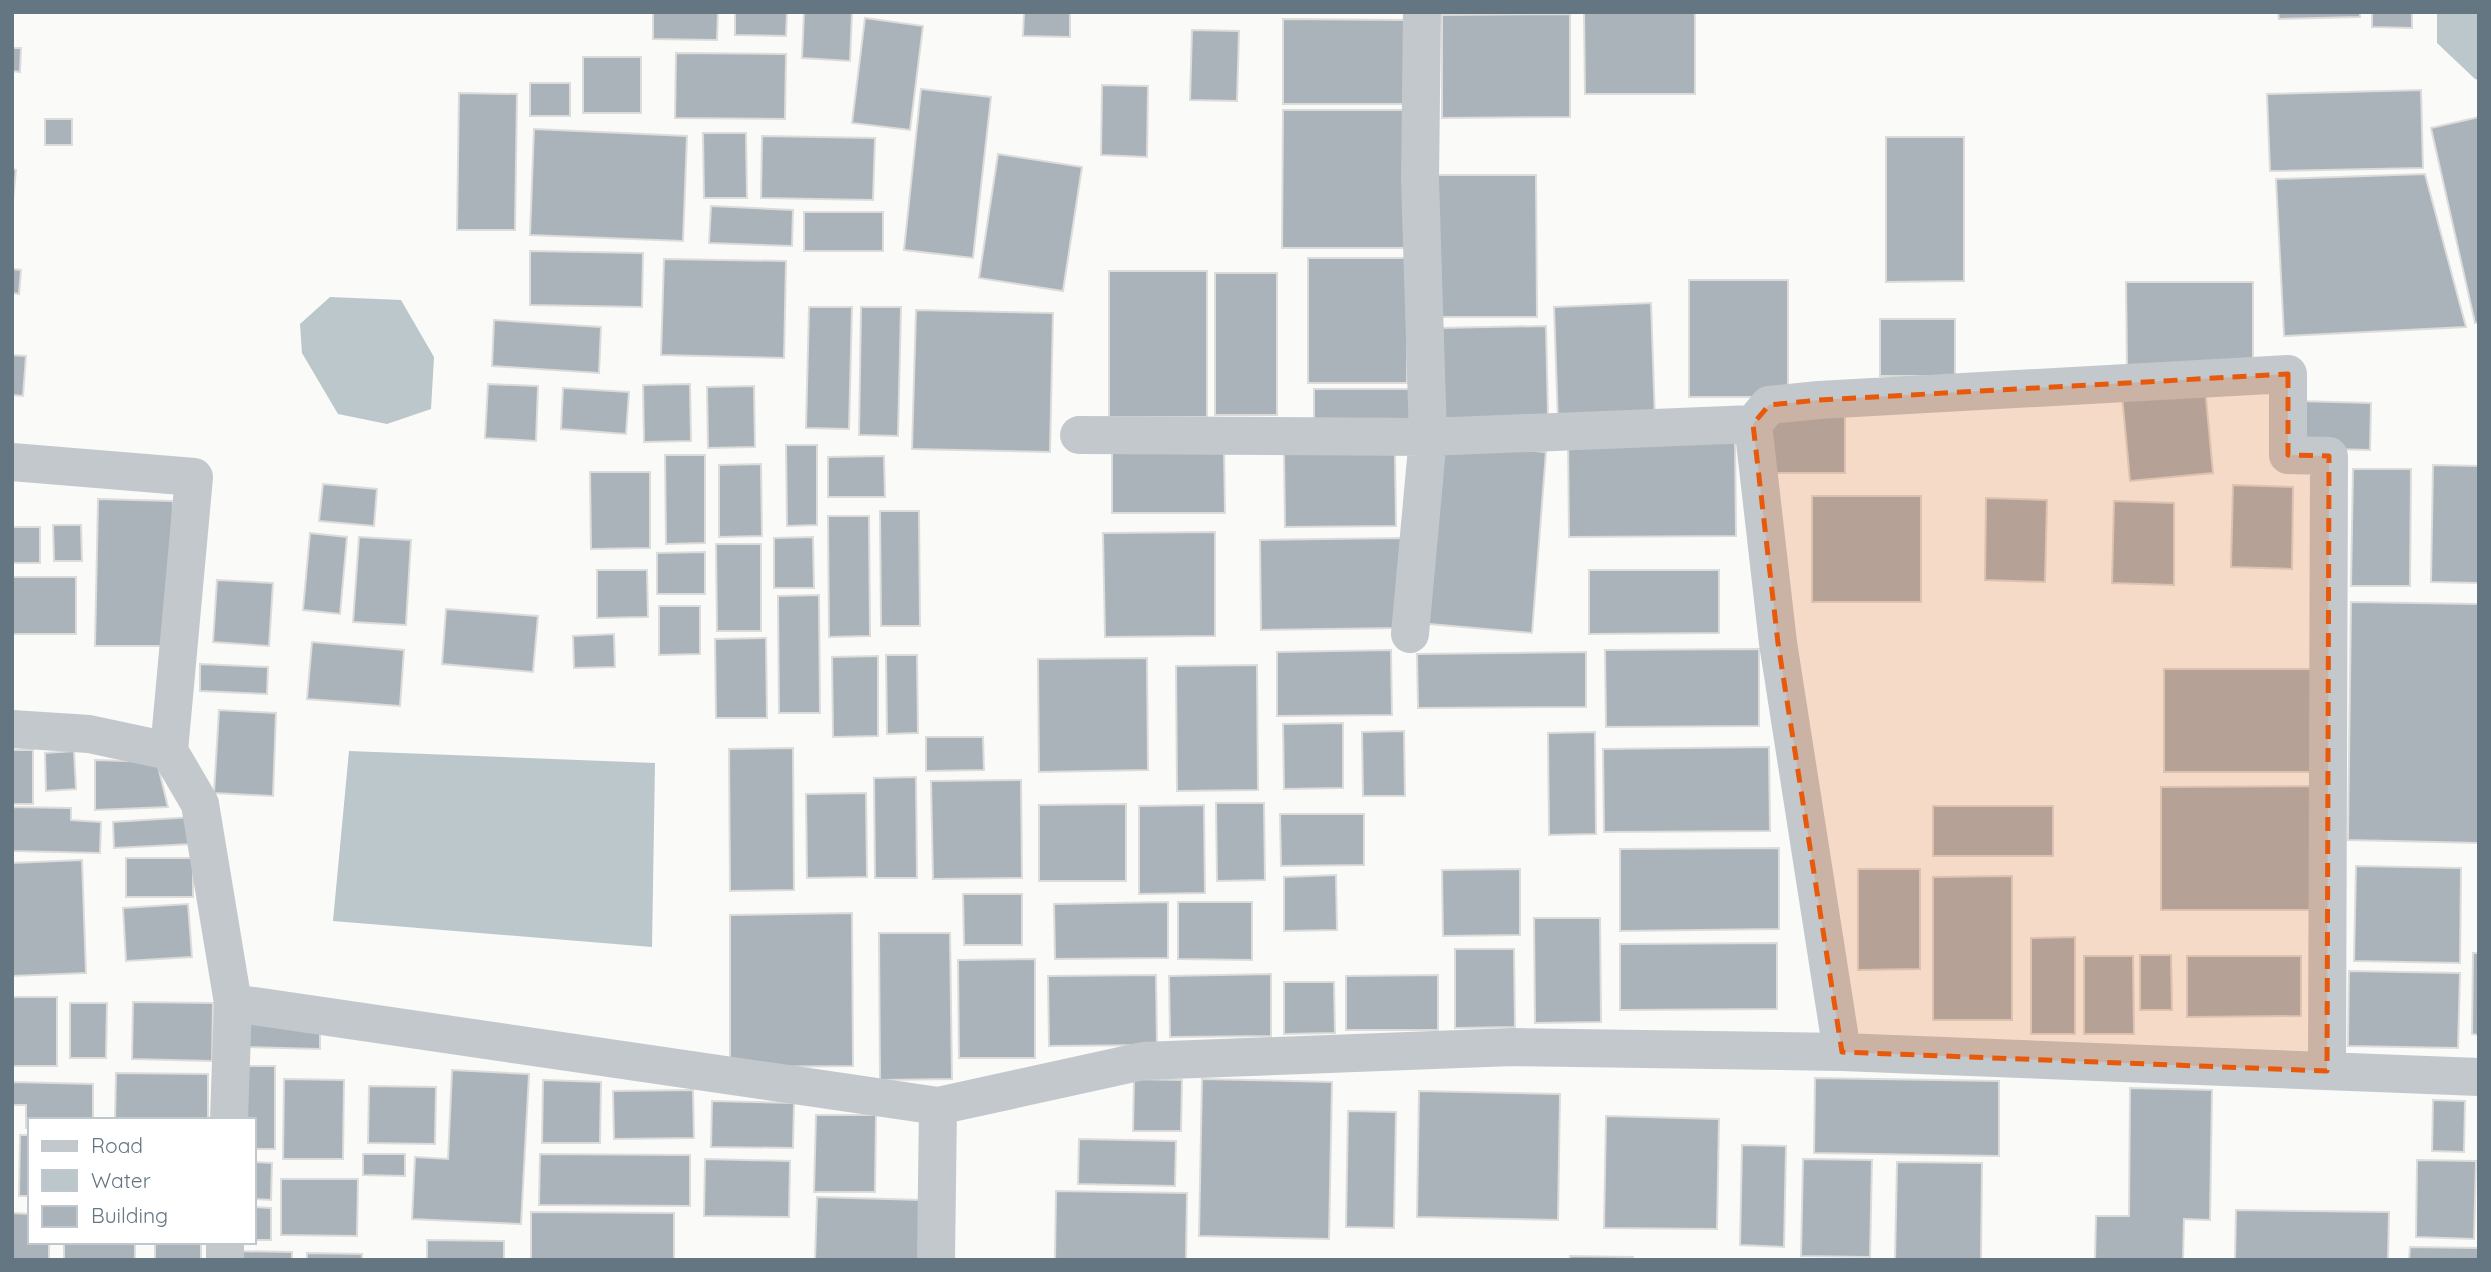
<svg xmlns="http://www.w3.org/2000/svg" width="2491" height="1272" font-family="Quicksand,sans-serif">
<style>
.water{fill:#bbc7cb}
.building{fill:#aab3b9;stroke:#dcdcda;stroke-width:2}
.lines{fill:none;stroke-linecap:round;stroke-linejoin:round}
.street{stroke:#c3c8cc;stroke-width:38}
.marked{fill:#e8590c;fill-opacity:0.2;stroke:#e8590c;stroke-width:5;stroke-dasharray:14 9;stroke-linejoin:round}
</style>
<rect width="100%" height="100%" fill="#fafaf8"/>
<path class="water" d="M 2437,12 L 2479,12 L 2479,80 L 2475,79 L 2437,43 Z
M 330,297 L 401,300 L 434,357 L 431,409 L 387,424 L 338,414 L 302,353 L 300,324 Z
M 349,751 L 655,763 L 652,947 L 333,921 Z"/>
<path class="building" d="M 653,12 L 718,12 L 717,40 L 653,39 Z
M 735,12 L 787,12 L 786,36 L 735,35 Z
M 804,12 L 852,12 L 850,61 L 802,58 Z
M 1024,12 L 1070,12 L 1070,37 L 1023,36 Z
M 2278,12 L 2360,12 L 2360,17 L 2279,19 Z
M 2372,12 L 2412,12 L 2412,28 L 2372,27 Z
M 1584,13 L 1695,13 L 1695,94 L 1585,94 Z
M 1570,14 L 1570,117 L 1442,118 L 1442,15 Z
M 865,18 L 923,26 L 910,130 L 852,123 Z
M 1283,19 L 1404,20 L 1404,104 L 1283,104 Z
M 1192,30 L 1239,31 L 1237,101 L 1190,100 Z
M 12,48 L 21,48 L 20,72 L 12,71 Z
M 676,53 L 786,54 L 785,119 L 675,118 Z
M 583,57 L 641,57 L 641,113 L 583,113 Z
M 530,83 L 570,83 L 570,116 L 530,116 Z
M 1102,85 L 1148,86 L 1147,157 L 1101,155 Z
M 921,89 L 991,97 L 973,258 L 904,250 Z
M 2421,90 L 2423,168 L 2270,171 L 2267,94 Z
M 459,93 L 517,94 L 515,230 L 457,230 Z
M 1283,110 L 1406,110 L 1406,248 L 1282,248 Z
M 2479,117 L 2479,323 L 2475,323 L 2431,128 Z
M 45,119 L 72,119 L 72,145 L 45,145 Z
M 534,129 L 687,136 L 683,241 L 530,235 Z
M 703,133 L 746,133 L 747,198 L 704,198 Z
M 762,136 L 875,138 L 873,200 L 761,198 Z
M 1886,137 L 1964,137 L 1964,281 L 1886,282 Z
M 998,154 L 1082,167 L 1063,291 L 979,278 Z
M 12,169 L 16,170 L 12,210 Z
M 2425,174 L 2466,327 L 2284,336 L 2276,179 Z
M 1438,175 L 1536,175 L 1537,317 L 1438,317 Z
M 711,206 L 793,210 L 792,246 L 709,243 Z
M 804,212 L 883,212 L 883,251 L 804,251 Z
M 530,251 L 643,253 L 642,307 L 530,305 Z
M 1308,258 L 1408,258 L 1407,383 L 1308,383 Z
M 664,259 L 786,261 L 784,358 L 661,355 Z
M 12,269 L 21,270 L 19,294 L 12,293 Z
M 1109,271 L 1207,271 L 1207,417 L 1109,417 Z
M 1215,273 L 1277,273 L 1277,415 L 1215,415 Z
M 1689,280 L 1788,280 L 1788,397 L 1689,397 Z
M 2126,282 L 2253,282 L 2253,365 L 2127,366 Z
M 1651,303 L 1655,420 L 1558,423 L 1554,307 Z
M 809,307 L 852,307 L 849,429 L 806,428 Z
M 861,307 L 901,307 L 898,436 L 859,435 Z
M 916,310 L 1053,313 L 1050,452 L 912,449 Z
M 1880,319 L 1955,319 L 1955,376 L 1880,376 Z
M 494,320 L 601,327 L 599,373 L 492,366 Z
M 1546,326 L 1548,416 L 1439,419 L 1437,328 Z
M 12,355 L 26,356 L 23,396 L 12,395 Z
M 488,384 L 538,386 L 536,441 L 485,438 Z
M 690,384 L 691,441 L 644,442 L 643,385 Z
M 754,386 L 755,447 L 708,448 L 707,387 Z
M 2205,387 L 2213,473 L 2130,481 L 2122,395 Z
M 563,388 L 629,392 L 626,434 L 561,429 Z
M 1314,389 L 1411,389 L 1411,430 L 1314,430 Z
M 2298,401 L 2371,403 L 2370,450 L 2297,448 Z
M 1770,416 L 1845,416 L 1845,473 L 1770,473 Z
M 1735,436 L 1736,536 L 1569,537 L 1568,437 Z
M 1432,442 L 1546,452 L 1532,633 L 1418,623 Z
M 786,445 L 817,445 L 817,525 L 787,526 Z
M 1224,445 L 1225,513 L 1112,513 L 1112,446 Z
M 1395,453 L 1396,526 L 1285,527 L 1284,454 Z
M 665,455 L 705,455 L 705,543 L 666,544 Z
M 884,456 L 885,497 L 828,497 L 828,457 Z
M 761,464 L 762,536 L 719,537 L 719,465 Z
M 2433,465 L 2479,466 L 2479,583 L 2431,582 Z
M 2353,469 L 2411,469 L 2410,586 L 2351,586 Z
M 590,472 L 650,472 L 650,548 L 591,549 Z
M 323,484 L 377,489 L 374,526 L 319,521 Z
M 2233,485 L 2293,487 L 2292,569 L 2231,567 Z
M 1812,496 L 1921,496 L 1921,602 L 1812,602 Z
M 1986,498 L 2047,500 L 2045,582 L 1985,580 Z
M 98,499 L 173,501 L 171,646 L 95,646 Z
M 2114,501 L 2174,503 L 2174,585 L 2112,583 Z
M 880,511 L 919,511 L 920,626 L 881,626 Z
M 828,516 L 869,516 L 870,636 L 829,637 Z
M 53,525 L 81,525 L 82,561 L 54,561 Z
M 12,527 L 40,527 L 40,563 L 12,563 Z
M 1215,532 L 1215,636 L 1105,637 L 1103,533 Z
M 310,533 L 347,537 L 340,614 L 303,610 Z
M 359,537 L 411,540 L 406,625 L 353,622 Z
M 813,537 L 814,588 L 774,588 L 774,538 Z
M 1403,538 L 1403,628 L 1261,630 L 1260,540 Z
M 716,544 L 761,544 L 761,631 L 717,631 Z
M 705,552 L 705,594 L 657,594 L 657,553 Z
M 597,570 L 647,570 L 648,617 L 597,618 Z
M 1589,570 L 1719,570 L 1719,633 L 1589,634 Z
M 12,577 L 76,577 L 76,634 L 12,634 Z
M 217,580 L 273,583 L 269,646 L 213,642 Z
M 819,595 L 820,713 L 779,713 L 778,596 Z
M 2351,602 L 2479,604 L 2479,843 L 2348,840 Z
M 659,606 L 700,606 L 700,654 L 659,655 Z
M 446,609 L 538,616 L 533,672 L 442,664 Z
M 614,634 L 615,667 L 574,668 L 573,636 Z
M 766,638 L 767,718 L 716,718 L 715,639 Z
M 312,642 L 404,650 L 400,706 L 307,699 Z
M 1759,649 L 1759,726 L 1606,727 L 1605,650 Z
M 1391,650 L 1392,715 L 1277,716 L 1277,652 Z
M 1586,652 L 1586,707 L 1418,708 L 1417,654 Z
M 886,655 L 917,655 L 918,733 L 887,734 Z
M 878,656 L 878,736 L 833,737 L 832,657 Z
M 1147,658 L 1148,770 L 1039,772 L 1038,659 Z
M 200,664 L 268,667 L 267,694 L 200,691 Z
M 1257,665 L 1258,790 L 1177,791 L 1176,666 Z
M 2164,669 L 2323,669 L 2323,772 L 2164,772 Z
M 219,710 L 276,713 L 273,796 L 214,793 Z
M 1343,723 L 1343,788 L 1284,789 L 1283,724 Z
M 1404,731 L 1405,796 L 1363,796 L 1362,732 Z
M 1595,732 L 1596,834 L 1549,835 L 1548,733 Z
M 926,737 L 983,737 L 984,770 L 926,771 Z
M 1769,747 L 1770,831 L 1604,832 L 1603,749 Z
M 793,748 L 794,890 L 730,891 L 729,749 Z
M 12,750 L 33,750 L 33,804 L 12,804 Z
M 74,751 L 76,789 L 46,791 L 45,753 Z
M 95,760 L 157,762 L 168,807 L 95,810 Z
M 916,777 L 917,878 L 875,878 L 874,778 Z
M 1021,780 L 1022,878 L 933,879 L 931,781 Z
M 2318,786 L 2318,910 L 2161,910 L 2161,787 Z
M 866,793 L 867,877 L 807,878 L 806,794 Z
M 1216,803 L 1264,803 L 1265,880 L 1217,881 Z
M 1126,804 L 1126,881 L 1039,881 L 1039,805 Z
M 1204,805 L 1205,893 L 1139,894 L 1139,806 Z
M 1933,806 L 2053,806 L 2053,856 L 1933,856 Z
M 12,807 L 71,808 L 71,820 L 101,822 L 100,853 L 12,851 Z
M 1280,814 L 1364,814 L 1364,865 L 1281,866 Z
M 192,817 L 193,844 L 114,848 L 113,822 Z
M 1779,848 L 1779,929 L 1620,931 L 1620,849 Z
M 126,858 L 193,858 L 193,897 L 126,897 Z
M 82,860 L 86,973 L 12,976 L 12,863 Z
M 2356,866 L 2461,868 L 2460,963 L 2354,961 Z
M 1520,869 L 1520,935 L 1443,936 L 1442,870 Z
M 1858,869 L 1920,869 L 1920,969 L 1858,970 Z
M 1336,875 L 1337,930 L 1284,931 L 1284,877 Z
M 2012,876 L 2012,1020 L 1933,1020 L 1933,877 Z
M 963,894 L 1022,894 L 1022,945 L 964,945 Z
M 1168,902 L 1168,958 L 1055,959 L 1054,904 Z
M 1178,902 L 1252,902 L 1252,960 L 1178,959 Z
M 188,904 L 192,957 L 126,961 L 123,908 Z
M 852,913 L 853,1066 L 730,1067 L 730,915 Z
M 1534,918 L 1600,918 L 1601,1022 L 1535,1023 Z
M 879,933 L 950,933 L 952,1079 L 880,1080 Z
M 2075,937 L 2075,1034 L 2031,1034 L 2031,938 Z
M 1777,943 L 1777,1009 L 1620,1010 L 1620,944 Z
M 1455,949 L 1514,949 L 1515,1027 L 1455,1028 Z
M 2473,953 L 2479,953 L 2479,1035 L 2472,1034 Z
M 2140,955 L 2171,955 L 2172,1010 L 2140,1010 Z
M 2084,956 L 2133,956 L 2134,1034 L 2084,1034 Z
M 2187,956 L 2301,956 L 2301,1016 L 2187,1017 Z
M 1035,959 L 1035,1058 L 959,1058 L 958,960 Z
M 2349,971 L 2460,973 L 2458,1048 L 2348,1046 Z
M 1271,974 L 1271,1036 L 1170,1037 L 1169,976 Z
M 1156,975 L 1157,1045 L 1049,1046 L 1048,976 Z
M 1438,975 L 1438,1030 L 1346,1030 L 1346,976 Z
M 1284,982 L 1334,982 L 1335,1033 L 1284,1034 Z
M 12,997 L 57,997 L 57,1066 L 12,1066 Z
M 133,1002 L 213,1003 L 212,1061 L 132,1059 Z
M 70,1003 L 107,1003 L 106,1058 L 70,1058 Z
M 249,1024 L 320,1025 L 320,1049 L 249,1047 Z
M 241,1066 L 275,1066 L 275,1149 L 254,1149 L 254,1120 L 240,1120 Z
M 452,1070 L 529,1074 L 521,1224 L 412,1219 L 415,1157 L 448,1159 Z
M 116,1073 L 208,1074 L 208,1120 L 115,1120 Z
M 1815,1078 L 1999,1081 L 1999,1156 L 1814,1153 Z
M 284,1079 L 344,1080 L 343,1159 L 283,1159 Z
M 1134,1079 L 1182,1080 L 1181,1131 L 1133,1131 Z
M 1202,1079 L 1332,1082 L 1329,1239 L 1199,1236 Z
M 543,1080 L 601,1082 L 600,1143 L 542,1143 Z
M 12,1082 L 93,1084 L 93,1120 L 30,1120 L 30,1128 L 26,1128 L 26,1105 L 12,1105 Z
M 369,1086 L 436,1087 L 435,1144 L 368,1143 Z
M 2130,1088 L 2212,1090 L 2210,1220 L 2184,1219 L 2183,1260 L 2095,1260 L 2096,1216 L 2129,1216 Z
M 693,1090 L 694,1138 L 614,1139 L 613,1091 Z
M 1419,1091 L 1560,1094 L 1558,1220 L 1417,1217 Z
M 2433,1100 L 2465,1101 L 2464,1152 L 2432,1151 Z
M 712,1101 L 794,1103 L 793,1148 L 711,1147 Z
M 1348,1111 L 1396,1112 L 1394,1228 L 1346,1227 Z
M 816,1115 L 876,1115 L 875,1192 L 814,1192 Z
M 1606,1116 L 1719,1119 L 1717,1229 L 1604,1228 Z
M 20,1135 L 30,1135 L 30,1196 L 19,1196 Z
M 1079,1139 L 1176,1141 L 1175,1186 L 1078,1184 Z
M 1742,1145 L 1786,1146 L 1784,1247 L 1740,1245 Z
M 363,1154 L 405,1154 L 405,1176 L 363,1175 Z
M 540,1154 L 690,1155 L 690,1206 L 539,1205 Z
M 705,1159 L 790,1161 L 789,1217 L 704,1216 Z
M 1803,1159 L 1872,1160 L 1870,1257 L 1801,1256 Z
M 2417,1160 L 2476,1161 L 2474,1239 L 2416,1237 Z
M 254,1162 L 272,1163 L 271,1200 L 254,1199 Z
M 1897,1162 L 1982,1163 L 1981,1260 L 1895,1260 Z
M 281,1179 L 358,1179 L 357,1236 L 281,1235 Z
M 1056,1191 L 1187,1193 L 1186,1260 L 1055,1260 Z
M 817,1197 L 922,1200 L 921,1260 L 815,1260 Z
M 254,1207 L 271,1208 L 271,1240 L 254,1240 Z
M 2236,1210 L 2389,1212 L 2388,1260 L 2235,1260 Z
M 531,1212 L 674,1213 L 674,1260 L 531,1260 Z
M 12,1213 L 30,1214 L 30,1242 L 49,1242 L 49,1260 L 12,1260 Z
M 427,1240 L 504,1241 L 504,1260 L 427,1260 Z
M 64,1242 L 135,1242 L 135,1260 L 64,1260 Z
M 155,1242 L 201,1242 L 201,1260 L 155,1260 Z
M 2410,1247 L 2479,1248 L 2479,1260 L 2409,1260 Z
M 233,1251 L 292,1252 L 292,1260 L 233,1260 Z
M 307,1253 L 362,1254 L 362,1260 L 307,1260 Z
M 1570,1256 L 1633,1257 L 1633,1260 L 1570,1260 Z"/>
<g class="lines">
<path class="street" d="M 1753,424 L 1769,405 L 1819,400 L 2288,374 L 2288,455 L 2329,456 L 2327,1071
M 1079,435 L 1428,437 L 1753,424 L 1778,643 L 1842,1052
M 12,462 L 194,477 L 169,751
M 1410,634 L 1428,437 L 1420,179 L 1422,12
M 12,729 L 89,734 L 169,751 L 200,804 L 233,1003 L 229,1120
M 233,1003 L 938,1106 L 1143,1061 L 1513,1047 L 1842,1052 L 2479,1077
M 225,1260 L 225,1242
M 936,1260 L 938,1106"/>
</g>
<path class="marked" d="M 2288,374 L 2288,455 L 2329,456 L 2327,1071 L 1842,1052 L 1778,643 L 1753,424 L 1769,405 L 1819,400 Z"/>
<rect width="2491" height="1272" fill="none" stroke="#657683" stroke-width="28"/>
<rect x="28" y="1118" width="228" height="126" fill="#ffffff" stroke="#c1c8cd" stroke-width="2"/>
<rect x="42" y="1141" width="35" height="10" fill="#c3c8cc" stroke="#c1c8cd" stroke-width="2"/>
<text x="91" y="1153" font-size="21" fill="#657683">Road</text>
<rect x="42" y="1170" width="35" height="21" fill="#bbc7cb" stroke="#c1c8cd" stroke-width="2"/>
<text x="91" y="1188" font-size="21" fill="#657683">Water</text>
<rect x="42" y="1206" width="35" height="21" fill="#aab3b9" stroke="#c1c8cd" stroke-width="2"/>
<text x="91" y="1223" font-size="21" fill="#657683">Building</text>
</svg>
